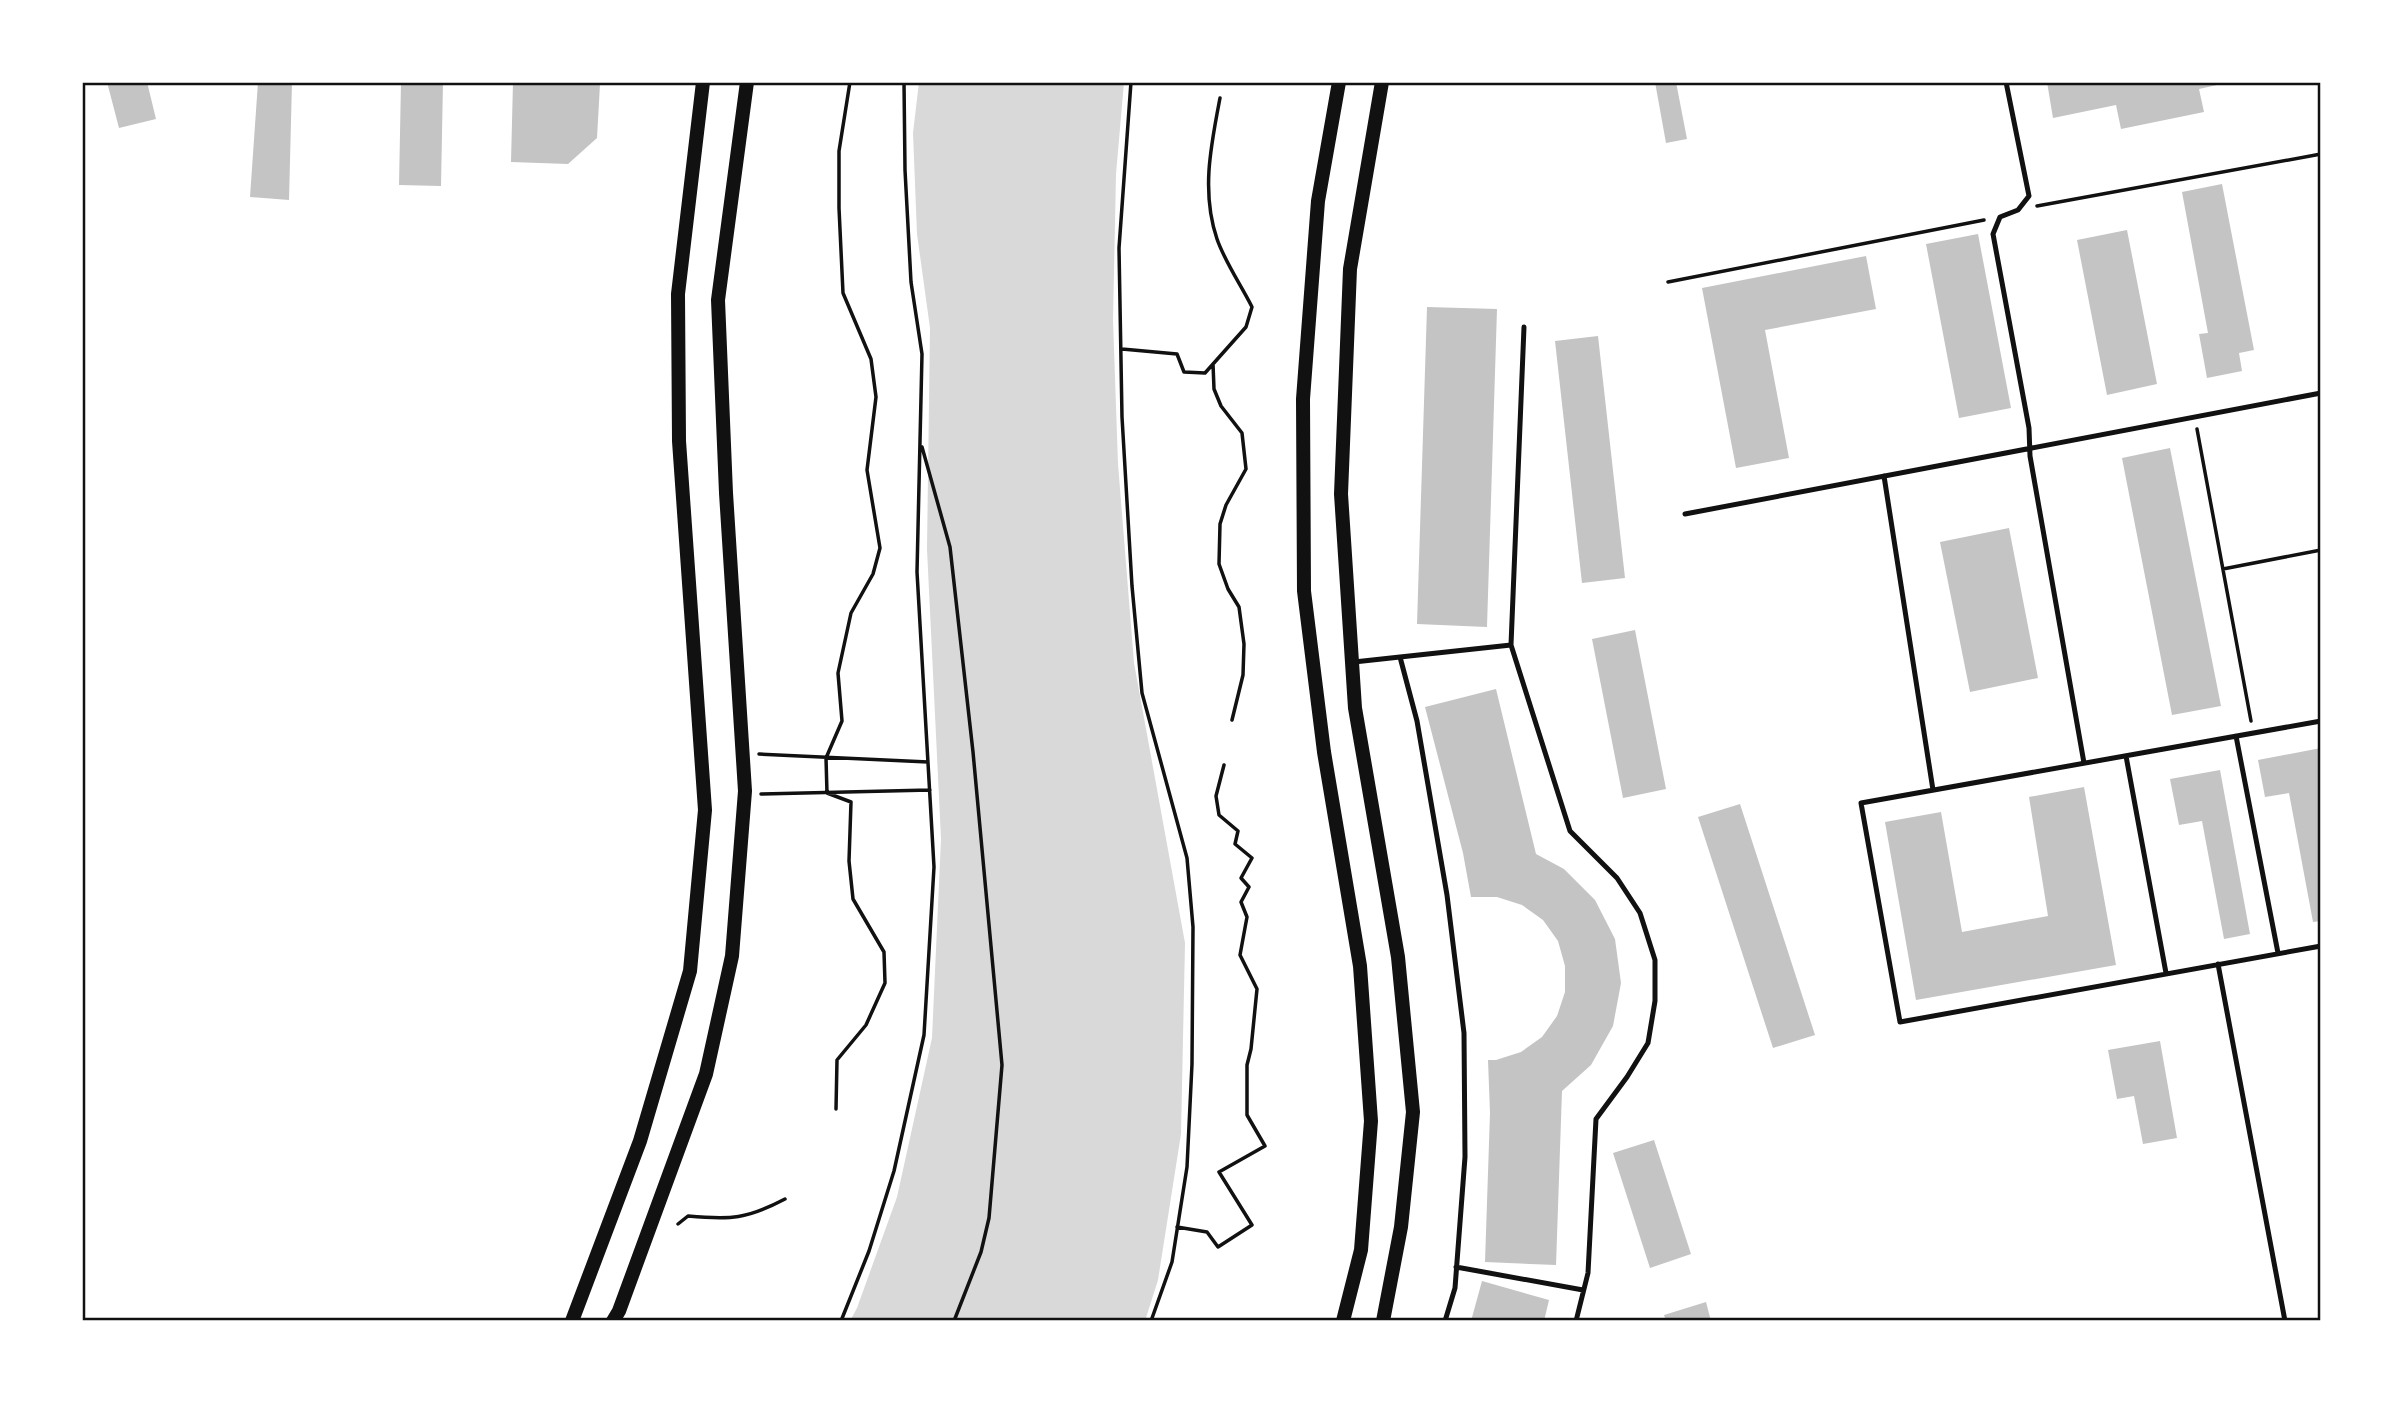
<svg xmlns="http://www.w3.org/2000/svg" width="2403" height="1403" font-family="'PT Sans',sans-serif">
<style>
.water{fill:#d9d9d9}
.building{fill:#c4c4c4}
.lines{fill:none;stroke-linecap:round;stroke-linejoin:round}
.path{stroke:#111;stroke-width:3.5}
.service{stroke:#111;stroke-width:5}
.secondary{stroke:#111;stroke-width:14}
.neatline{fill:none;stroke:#111;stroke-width:2.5}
</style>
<rect width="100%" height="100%" fill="#fff"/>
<path class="water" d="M 919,82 L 1124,82 L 1116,174 L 1113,320 L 1118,464 L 1134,663 L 1185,943 L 1181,1134 L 1158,1280 L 1145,1321 L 850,1321 L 857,1308 L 897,1197 L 932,1038 L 941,839 L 927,549 L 930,328 L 917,234 L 913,133 Z"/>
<path class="building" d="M 107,82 L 147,82 L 156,119 L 119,128 Z
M 258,82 L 292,82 L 289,200 L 250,197 Z
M 401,82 L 443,82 L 441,186 L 399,185 Z
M 513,82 L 600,84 L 597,138 L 568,164 L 511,162 Z
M 1655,82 L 1676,82 L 1687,139 L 1666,143 Z
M 2047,82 L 2226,82 L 2226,83 L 2199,89 L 2204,112 L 2121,129 L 2116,105 L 2053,118 Z
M 2222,184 L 2254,350 L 2239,353 L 2242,371 L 2207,378 L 2199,334 L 2208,333 L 2182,192 Z
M 2127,230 L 2157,384 L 2107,395 L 2077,240 Z
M 1978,234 L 2011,408 L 1959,418 L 1926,244 Z
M 1866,256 L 1876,309 L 1765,330 L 1789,458 L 1736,468 L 1702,288 Z
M 1427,307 L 1497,309 L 1487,627 L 1417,624 Z
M 1598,336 L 1625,578 L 1582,583 L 1555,341 Z
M 2170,448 L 2221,706 L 2172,715 L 2122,458 Z
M 2009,528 L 2038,678 L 1970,692 L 1940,542 Z
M 1635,630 L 1666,789 L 1623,798 L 1592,639 Z
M 1496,689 L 1536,854 L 1564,869 L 1595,900 L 1615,939 L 1621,983 L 1613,1026 L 1591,1065 L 1562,1091 L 1556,1265 L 1485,1262 L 1490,1113 L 1488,1060 L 1496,1060 L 1521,1052 L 1542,1037 L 1557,1016 L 1565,992 L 1565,966 L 1558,941 L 1543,920 L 1522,905 L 1497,897 L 1471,897 L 1463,853 L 1425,707 Z
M 2321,748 L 2321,921 L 2313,922 L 2289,793 L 2265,797 L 2258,760 Z
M 2220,770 L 2250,934 L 2224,939 L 2202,821 L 2179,825 L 2170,779 Z
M 2084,787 L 2116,965 L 1916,1000 L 1885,822 L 1941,812 L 1962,932 L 2048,916 L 2029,797 Z
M 1740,804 L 1815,1035 L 1773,1048 L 1698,817 Z
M 2160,1041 L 2177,1138 L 2143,1144 L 2134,1096 L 2117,1099 L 2108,1050 Z
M 1654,1140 L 1691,1254 L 1650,1268 L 1613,1153 Z
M 1482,1281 L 1549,1300 L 1544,1321 L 1471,1321 Z
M 1706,1302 L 1711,1321 L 1666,1321 L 1664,1315 Z"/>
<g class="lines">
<path class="path" d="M 1131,82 L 1119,248 L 1122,417 L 1132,586 L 1142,693 L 1187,858 L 1193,927 L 1192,1064 L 1187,1167 L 1172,1262 L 1151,1321
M 2037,206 L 2321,154
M 1668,282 L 1984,220
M 1122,349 L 1177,354 L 1184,372 L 1205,373 L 1246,327 L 1252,307 C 1241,285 1225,262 1217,239 C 1201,192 1211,145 1220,98
M 1213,364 L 1214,389 L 1221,406 L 1242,433 L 1246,469 L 1226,505 L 1220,524 L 1219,564 L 1228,589 L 1239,607 L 1244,644 L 1243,675 L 1232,720
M 2197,429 L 2251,721
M 922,447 L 950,547 L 973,752 L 1002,1065 L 989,1218 L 981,1252 L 954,1321
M 2223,569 L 2321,550
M 759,754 L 928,762
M 761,794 L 930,790
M 836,1109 L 837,1060 L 866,1025 L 885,983 L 884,952 L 853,899 L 849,861 L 851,802 L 827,793 L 826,758 L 842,721 L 838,673 L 851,613 L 873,574 L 880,548 L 867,470 L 876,397 L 871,359 L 843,293 L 839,208 L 839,151 L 850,82
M 678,1224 L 688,1216 C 731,1220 747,1219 785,1199
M 1177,1227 L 1207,1232 L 1218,1247 L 1252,1225 L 1219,1172 L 1265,1146 L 1247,1115 L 1247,1065 L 1251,1049 L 1257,989 L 1240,955 L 1247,917 L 1241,902 L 1249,887 L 1241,878 L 1252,858 L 1235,844 L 1238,831 L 1219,815 L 1216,796 L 1224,765
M 841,1321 L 869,1251 L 894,1171 L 924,1035 L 934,867 L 917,572 L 922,354 L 911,282 L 905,170 L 904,82"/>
<path class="service" d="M 2006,82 L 2029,196 L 2018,210 L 2000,217 L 1993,234 L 2029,428 L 2030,456 L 2084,763
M 1884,476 L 1933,790
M 1685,514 L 2321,393
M 1511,645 L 1524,327
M 1400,657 L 1511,645 L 1570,831 L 1617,878 L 1640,913 L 1655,960 L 1655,1001 L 1648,1043 L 1627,1077 L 1596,1119 L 1588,1273 L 1576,1321
M 1354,662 L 1400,657 L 1417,721 L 1447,895 L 1464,1033 L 1465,1157 L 1455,1288 L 1445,1321
M 2321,721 L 1861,803 L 1900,1022 L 2321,946
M 2236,736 L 2278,953
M 2126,756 L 2166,973
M 2218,964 L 2285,1321
M 1456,1267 L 1583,1290"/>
<path class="secondary" d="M 1339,82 L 1318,201 L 1303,399 L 1304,591 L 1324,752 L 1360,966 L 1371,1121 L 1361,1250 L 1343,1321
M 1382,82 L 1350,269 L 1341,494 L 1355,708 L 1398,957 L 1413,1112 L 1401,1227 L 1383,1321
M 572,1321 L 640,1141 L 690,971 L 705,810 L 679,441 L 678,294 L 703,82
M 613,1321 L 619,1311 L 706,1074 L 732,956 L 745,791 L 726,493 L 718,300 L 747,82"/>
</g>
<rect width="2403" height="1403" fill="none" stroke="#ffffff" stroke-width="168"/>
<rect x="84" y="84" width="2235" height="1235" class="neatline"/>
</svg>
